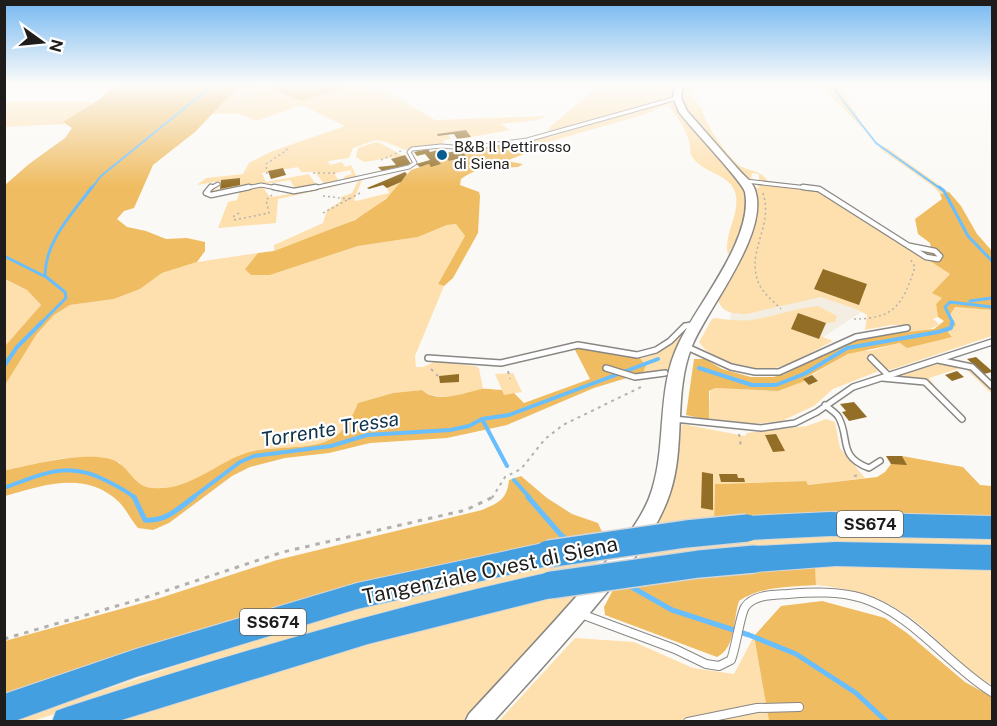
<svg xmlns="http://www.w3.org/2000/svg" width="997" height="726" font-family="'Public Sans',sans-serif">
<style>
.built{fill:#f3ede2}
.green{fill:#fee0ae}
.forest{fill:#efbc61}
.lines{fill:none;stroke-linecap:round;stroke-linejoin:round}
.stream-far3{stroke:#69befe;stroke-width:2}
.stream-far2{stroke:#69befe;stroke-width:3}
.stream-far1{stroke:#69befe;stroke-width:4}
.stream{stroke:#69befe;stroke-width:5}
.building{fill:#936e26}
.lane-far3-casing{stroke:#898784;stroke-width:5}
.lane-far2-casing{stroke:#898784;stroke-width:7}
.lane-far1-casing{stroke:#898784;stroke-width:8}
.lane-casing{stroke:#898784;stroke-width:10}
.secondary-casing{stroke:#898784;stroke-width:3}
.highway-casing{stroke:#d6d6d6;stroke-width:2}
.path-far2{stroke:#b3b1ae;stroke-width:1.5;stroke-dasharray:2 3;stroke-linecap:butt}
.path-far1{stroke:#b3b1ae;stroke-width:2;stroke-dasharray:3 4.5;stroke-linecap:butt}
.path{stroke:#b3b1ae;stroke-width:3;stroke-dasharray:4.5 6;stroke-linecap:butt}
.lane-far3{stroke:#fff;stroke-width:3}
.lane-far2{stroke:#fff;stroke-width:4.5}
.lane-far1{stroke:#fff;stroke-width:5}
.lane{stroke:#fff;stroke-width:8}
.secondary{fill:#fff;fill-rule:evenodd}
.highway{fill:#439fe0;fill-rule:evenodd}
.highway-bridge-casing{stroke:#d6d6d6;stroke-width:30;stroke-linecap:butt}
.highway-bridge{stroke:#439fe0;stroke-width:27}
.poi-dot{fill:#085d8f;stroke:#fff;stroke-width:2}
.labels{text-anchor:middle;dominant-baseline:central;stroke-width:4.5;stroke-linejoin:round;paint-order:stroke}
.far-poi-label{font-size:15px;fill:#1e1d1c;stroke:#fff;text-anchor:start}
.shield{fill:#fff;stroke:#626160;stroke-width:1.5}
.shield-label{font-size:16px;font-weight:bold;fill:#1e1d1c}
.water-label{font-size:20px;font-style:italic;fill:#0e334c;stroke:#fff}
.near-street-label{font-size:21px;fill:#1e1d1c;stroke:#fff}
</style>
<rect width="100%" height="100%" fill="#fbf9f5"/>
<path class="built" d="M 815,264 L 863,311 L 781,365 L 728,331 L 732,307 Z"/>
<path class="green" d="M 355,85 L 372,90 L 385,90 L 435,120 L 546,116 L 538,120 L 501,124 L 510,130 L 471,137 L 466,130 L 438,134 L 439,136 L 448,135 L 451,139 L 445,140 L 442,144 L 405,150 L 386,142 L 376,140 L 353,148 L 349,158 L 328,161 L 330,165 L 342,162 L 345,167 L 351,165 L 357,177 L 344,180 L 345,176 L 352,174 L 350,170 L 336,173 L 335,175 L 339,181 L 325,185 L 315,172 L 301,172 L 298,167 L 262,173 L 266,182 L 309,174 L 317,186 L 295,189 L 290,180 L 211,193 L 212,190 L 240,185 L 240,178 L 197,185 L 206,178 L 243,174 L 249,163 L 270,152 L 345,126 L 302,105 L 256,121 L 240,114 L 211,114 L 236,89 L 266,87 L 301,101 Z
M 599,85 L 674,85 L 671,97 L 548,134 L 550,127 Z
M 682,85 L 692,85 L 692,95 L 703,110 C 702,121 730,160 740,166 C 750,172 762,170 768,182 L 759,181 L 759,174 L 752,173 L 751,179 L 747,178 L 729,160 L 682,104 L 680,96 Z
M 824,85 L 842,85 L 846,97 L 864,127 L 861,127 L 831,96 Z
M 5,102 L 94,102 L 64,122 L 64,124 L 5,127 Z
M 668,102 L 673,103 L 746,189 C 750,213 740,234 728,255 C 723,235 739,217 736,196 C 733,174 704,174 693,158 C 689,154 691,147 689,141 C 685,128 677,115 667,105 L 646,114 L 548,142 L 537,144 L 526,141 L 553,136 Z
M 376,142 L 380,143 L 403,156 L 364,162 L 356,157 L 358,148 Z
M 882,146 L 887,148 L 949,192 L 940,194 L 934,187 L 879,148 Z
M 362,180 L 354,200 L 356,201 L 389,193 L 387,188 L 401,182 C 371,222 318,234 274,251 L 274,245 L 323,223 L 327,210 L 341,201 L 341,197 L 352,193 L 358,181 Z
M 342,185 L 278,199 L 276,223 L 218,228 L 228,202 L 237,200 L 240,191 L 262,186 L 269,196 L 272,197 Z
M 754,185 L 757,188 L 759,188 L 757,185 L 817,190 L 950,274 L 933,293 L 943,298 L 936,304 L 938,317 L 933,319 L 939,324 C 931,331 921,331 910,332 L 907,325 L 891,325 L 865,330 L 867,315 L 856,309 L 821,297 L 746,314 C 734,314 722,313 718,300 L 744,248 Z
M 456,224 L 465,236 L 438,284 L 444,286 L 415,356 L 416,367 L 423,367 L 436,361 L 475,366 L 479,368 L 483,389 C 468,397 434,401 422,390 L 393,393 L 358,403 C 352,417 345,432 331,440 C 313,450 270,446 249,452 C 217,462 185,495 150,489 C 137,486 127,472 119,462 L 64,458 L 7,470 L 4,468 L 4,385 L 36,335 L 54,315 L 70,305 L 114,299 L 140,289 L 162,273 L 197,262 L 258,253 L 245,269 L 270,275 L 358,246 L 418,237 L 447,225 Z
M 5,279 L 27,290 L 41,305 L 5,346 Z
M 818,306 L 837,316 L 835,322 L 792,329 L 819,339 L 820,336 L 833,341 C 794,361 775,379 729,363 C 718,358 706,353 699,342 L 712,319 L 715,318 C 729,320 743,322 757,319 C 778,315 797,308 818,306 Z
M 955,307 L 992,310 L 992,336 L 890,370 L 883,366 L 877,369 L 879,371 L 833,389 L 814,406 L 782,421 L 754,424 L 709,420 L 710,391 L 715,388 L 778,391 L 805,381 L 810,385 L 818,381 L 812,375 L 848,354 L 864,349 L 868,351 L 900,343 L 952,336 L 948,332 L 956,325 L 950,315 Z
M 683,330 L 671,370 L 643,373 L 646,366 L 640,358 C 660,355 671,344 683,330 Z
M 957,360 L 969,364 L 992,382 L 992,394 L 964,367 L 929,378 L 937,389 L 926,380 L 897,376 L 939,363 L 963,367 Z
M 513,373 L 522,392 L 504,395 L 495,374 Z
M 826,419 L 835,422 L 840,448 L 865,478 L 808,485 L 805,481 L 715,484 L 714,522 L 656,526 L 674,475 L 682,424 L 745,436 L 747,433 L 807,426 Z
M 912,534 L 992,538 L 992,549 L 917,545 L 636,561 L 645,550 L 749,539 Z
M 605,555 L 595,566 L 115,696 L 32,721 L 8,722 L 326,616 L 416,592 Z
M 815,565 L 930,565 L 992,569 L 992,685 C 956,665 933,630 899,610 C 873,594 846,588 816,585 Z
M 579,591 L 504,680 L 462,721 L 116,722 L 363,642 Z
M 754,636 L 769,721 L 498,722 L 575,638 L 634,642 L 693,668 L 734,674 Z"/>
<path class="forest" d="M 114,85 L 355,85 L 301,101 L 266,87 L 236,89 L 195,132 L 153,165 L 134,208 L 124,211 L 117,219 L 127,227 L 146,231 L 166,239 L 187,238 L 205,242 L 205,251 L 197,262 L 162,273 L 140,289 L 114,299 L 70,305 L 54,315 L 36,335 L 5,385 L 5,346 L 41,305 L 27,290 L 5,279 L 5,185 L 29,164 L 65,138 L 72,128 L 63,122 L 100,99 Z
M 526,141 L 537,144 L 529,152 L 506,161 L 523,164 L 518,167 C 493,168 483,164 461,179 L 460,185 L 479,192 L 480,196 L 478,233 L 453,278 L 444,286 L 438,284 L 465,236 L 456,224 L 447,225 L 418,237 L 358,246 L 270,275 L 251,275 L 245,269 L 258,253 L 274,251 L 355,220 L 386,199 L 411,170 L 429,164 L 431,166 L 441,164 L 437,159 L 445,157 L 449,161 L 466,158 L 463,152 L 476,148 Z
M 949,192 L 961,206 L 977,234 L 992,251 L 992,310 L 955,307 L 950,315 L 956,325 L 948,332 L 952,337 L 907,348 L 900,343 L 848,354 L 803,379 L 805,381 L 778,391 L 715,388 L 709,391 L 709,420 L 686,415 L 694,359 L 705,359 L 722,369 L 751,377 L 773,377 L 785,374 L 843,344 L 864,337 L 934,329 L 944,321 L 938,317 L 936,304 L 942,298 L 932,293 L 950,274 L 908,247 L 931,247 L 930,243 L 918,234 L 915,219 L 942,199 L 940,194 Z
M 574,348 L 587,348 L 640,358 L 646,366 L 643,373 L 594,388 L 507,425 L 447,438 L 370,443 L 329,453 L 285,458 L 250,467 L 232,476 L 169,523 L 153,530 L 138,528 C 131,520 126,509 119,502 C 86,470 43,485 5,496 L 4,468 L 7,470 C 33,465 98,447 120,464 C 131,472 136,487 152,488 C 189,492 216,462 249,452 C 270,446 314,450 331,439 C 345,432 352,417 358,403 L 393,393 L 422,390 C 437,404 464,393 482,389 C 488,388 496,390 502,390 L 504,395 L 514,393 L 524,403 L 590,379 Z
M 902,456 L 963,467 L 980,485 L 992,486 L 992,519 L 910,516 L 714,522 L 715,484 L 806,481 L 808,485 L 877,477 L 885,472 L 891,464 L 906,464 Z
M 521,476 L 547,498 L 572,514 L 598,523 L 603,534 L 5,697 L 5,641 L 157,599 L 277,560 L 482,510 C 498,503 507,500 509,480 Z
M 815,565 L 816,585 C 790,587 761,586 739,601 C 733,619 736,648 717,657 L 605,615 L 604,607 L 614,588 Z
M 822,601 L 885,618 L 907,633 L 965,682 L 992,697 L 992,721 L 769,721 L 754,636 L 781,606 Z"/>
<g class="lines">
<path class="stream-far3" d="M 834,85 L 837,93 L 876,143 L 941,189
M 91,189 L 101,176 L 213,85"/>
<path class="stream-far2" d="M 939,187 L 944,191 L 968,236 L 992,261
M 4,256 L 44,276
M 970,301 L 992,298
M 41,323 L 66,298 L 65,292 L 45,276 C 45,241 72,214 92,187
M 953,323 L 945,307 L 950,302 L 992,307"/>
<path class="stream-far1" d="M 4,366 L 17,347 L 42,322
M 699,368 L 752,385 L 776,385 L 804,374 L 847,348 L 938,332 L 951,328 L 952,322
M 482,419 L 507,466
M 514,480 L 530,498
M 4,488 C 43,474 67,460 107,481 C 117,486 127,491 135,498
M 192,498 L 240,462 L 254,456 L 331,446 L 367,435 L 450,430 L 469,426 L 482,419 L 509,415 L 658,359"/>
<path class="stream" d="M 134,497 L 145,520 C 165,522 178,509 194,497
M 528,497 L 561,535 L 569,541
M 628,585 L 672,610 L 749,635 L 796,654 L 856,693 L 887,722"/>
</g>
<path class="building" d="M 466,130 L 471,137 L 457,139 L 454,134 L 438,136 L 437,134 Z
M 428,149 L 430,152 L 443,149 L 446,153 L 461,150 L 467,157 L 449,161 L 445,157 L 437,159 L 441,164 L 431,167 L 429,164 L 420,167 L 416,164 L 430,160 L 425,154 L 417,156 L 414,152 Z
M 405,155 L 411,164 L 382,171 L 378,167 L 396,165 L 391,159 Z
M 283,168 L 286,175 L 271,179 L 268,171 Z
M 405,172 L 407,174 L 401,182 L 387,188 L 383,185 L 369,189 L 367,188 Z
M 240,178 L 240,185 L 220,189 L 221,180 Z
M 823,269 L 867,284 L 859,305 L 814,289 Z
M 798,313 L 826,323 L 819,339 L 791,329 Z
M 976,357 L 992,371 L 992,372 L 984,374 L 967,359 Z
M 957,371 L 964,377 L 952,381 L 945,375 Z
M 459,374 L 459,382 L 440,383 L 439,376 Z
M 812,375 L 818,381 L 809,385 L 803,379 Z
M 854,402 L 867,417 L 849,421 L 842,412 L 846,411 L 840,404 Z
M 776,434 L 785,451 L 773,452 L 765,435 Z
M 886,456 L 902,456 L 907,465 L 891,464 Z
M 702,472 L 713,474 L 713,510 L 701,508 Z
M 719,474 L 737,474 L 738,478 L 744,478 L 745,482 L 721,482 Z"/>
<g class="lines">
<g class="lane-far3-casing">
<path id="lane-far3" d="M 745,181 L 817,189
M 209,189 L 218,184
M 242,189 L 261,185 L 282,189
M 309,189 L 409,167 L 415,163 L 409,152 L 412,149 L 441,146 L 467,148 L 527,140 L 677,98"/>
</g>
<g class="lane-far2-casing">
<path id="lane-far2" d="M 211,187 L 206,193 L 211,195 L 249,187
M 274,187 L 294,191 L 316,187
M 803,187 L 819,189 L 926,257 L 938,259 L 940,256 L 935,251 L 910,246"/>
</g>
<g class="lane-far1-casing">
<path id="lane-far1" d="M 687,347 L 731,367 L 755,372 L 779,372 L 856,337 L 907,328
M 428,358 L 501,363 L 578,345 L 637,355 L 656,350 L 670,341 L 685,326 L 693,325
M 871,358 L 888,375
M 938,360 L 972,367 L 992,386
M 606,368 L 635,377 L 665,373
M 882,378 L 925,382 L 962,419
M 825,405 C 829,409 837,413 839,418 C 850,439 838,457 869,468 L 880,461
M 674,419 L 761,428 L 795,423 L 817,412 L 853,387 L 992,342"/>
</g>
<g class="lane-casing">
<path id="lane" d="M 581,614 L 675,649 L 706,664 L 719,666 L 731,660 C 736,647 740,615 745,607 C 754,594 775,595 788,594 C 813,592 838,591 862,598 C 913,614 947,664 992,692
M 688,722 L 757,708 L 799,707"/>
</g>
<g class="secondary-casing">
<path id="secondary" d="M 675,85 L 683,85 L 681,98 L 687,111 C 704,130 721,150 738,169 C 743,175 753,182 755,190 C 770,233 708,307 692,346 C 673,393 686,446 670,493 C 657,532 630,565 604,596 C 569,639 531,680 493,722 L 465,722 L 469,714 C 513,666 558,619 600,569 C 619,546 643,520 652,490 C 667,443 656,389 679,343 C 698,303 754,238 745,192 C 743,182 689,126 679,112 L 673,98 Z"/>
</g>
<g class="highway-casing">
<path id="highway" d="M 830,512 L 992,516 L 992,539 L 830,536 L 747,540 L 738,536 L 735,528 L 738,520 L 747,516 Z
M 548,542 L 557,545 L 561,554 L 557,563 L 548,566 L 357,609 L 136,677 L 12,722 L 4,722 L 4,694 L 136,649 L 357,583 Z
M 836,542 L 992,545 L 992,570 L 836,566 L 755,572 L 746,568 L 742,559 L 746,550 L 755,546 Z
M 551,572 L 560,576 L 564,585 L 560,594 L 551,598 L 368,644 L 115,722 L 52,722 L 56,711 L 67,707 C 227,655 387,608 551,572 Z"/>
</g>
<path class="path-far2" d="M 381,160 L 401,151
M 313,173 L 337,173
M 267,174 L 266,164 L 287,150 L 285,147
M 763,193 C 774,227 745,251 759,284 C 763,293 774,302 781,309
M 323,196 L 350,199
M 239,213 L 234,216 L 234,220 L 269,213 L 266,200 L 272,195
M 323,213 L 360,193
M 854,319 C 896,319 903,303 915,267 L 911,260"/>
<path class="path-far1" d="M 431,369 L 438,376
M 508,371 L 510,379
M 739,434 L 741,447
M 854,476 L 861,475
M 492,498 L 505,477 L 521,469 L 545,439 L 563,425 L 643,386"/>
<path class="path" d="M 4,639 L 144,598 L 283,552 L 466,510 L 493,497"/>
<use href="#lane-far3" class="lane-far3"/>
<use href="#lane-far2" class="lane-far2"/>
<use href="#lane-far1" class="lane-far1"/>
<use href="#lane" class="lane"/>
<use href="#secondary" class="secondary"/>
<use href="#highway" class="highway"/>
<g class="highway-bridge-casing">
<path id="highway-bridge" d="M 548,554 L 686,534 L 747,528
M 551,585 L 699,564 L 755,559"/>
</g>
<use href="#highway-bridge" class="highway-bridge"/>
</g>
<linearGradient id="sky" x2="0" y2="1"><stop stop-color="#75b8f1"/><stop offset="0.45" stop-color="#fdfcfa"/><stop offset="1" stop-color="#fdfcfa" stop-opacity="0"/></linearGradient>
<rect width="997" height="187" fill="url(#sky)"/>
<circle class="poi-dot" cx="442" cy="155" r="6"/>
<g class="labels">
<g class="far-poi-label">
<text x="454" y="146">B&amp;B Il Pettirosso<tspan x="454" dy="17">di Siena</tspan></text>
</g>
<g class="shield">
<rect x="837" y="511" width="66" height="26" rx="4.5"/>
<rect x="240" y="609" width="66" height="26" rx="4.5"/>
</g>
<g class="shield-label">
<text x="870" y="524">SS674</text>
<text x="273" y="622">SS674</text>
</g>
<g class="water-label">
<text transform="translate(330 429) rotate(-9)">Torrente Tressa</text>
</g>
<g class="near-street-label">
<text transform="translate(490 570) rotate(-12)">Tangenziale Ovest di Siena</text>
</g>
</g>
<rect width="997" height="726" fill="none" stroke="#1e1d1c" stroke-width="12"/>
<g transform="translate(42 42) rotate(105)" stroke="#ffffff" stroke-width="4.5" paint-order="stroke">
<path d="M0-4.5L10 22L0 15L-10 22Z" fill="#1e1d1c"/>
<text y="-9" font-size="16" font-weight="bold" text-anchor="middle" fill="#1e1d1c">N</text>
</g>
</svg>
